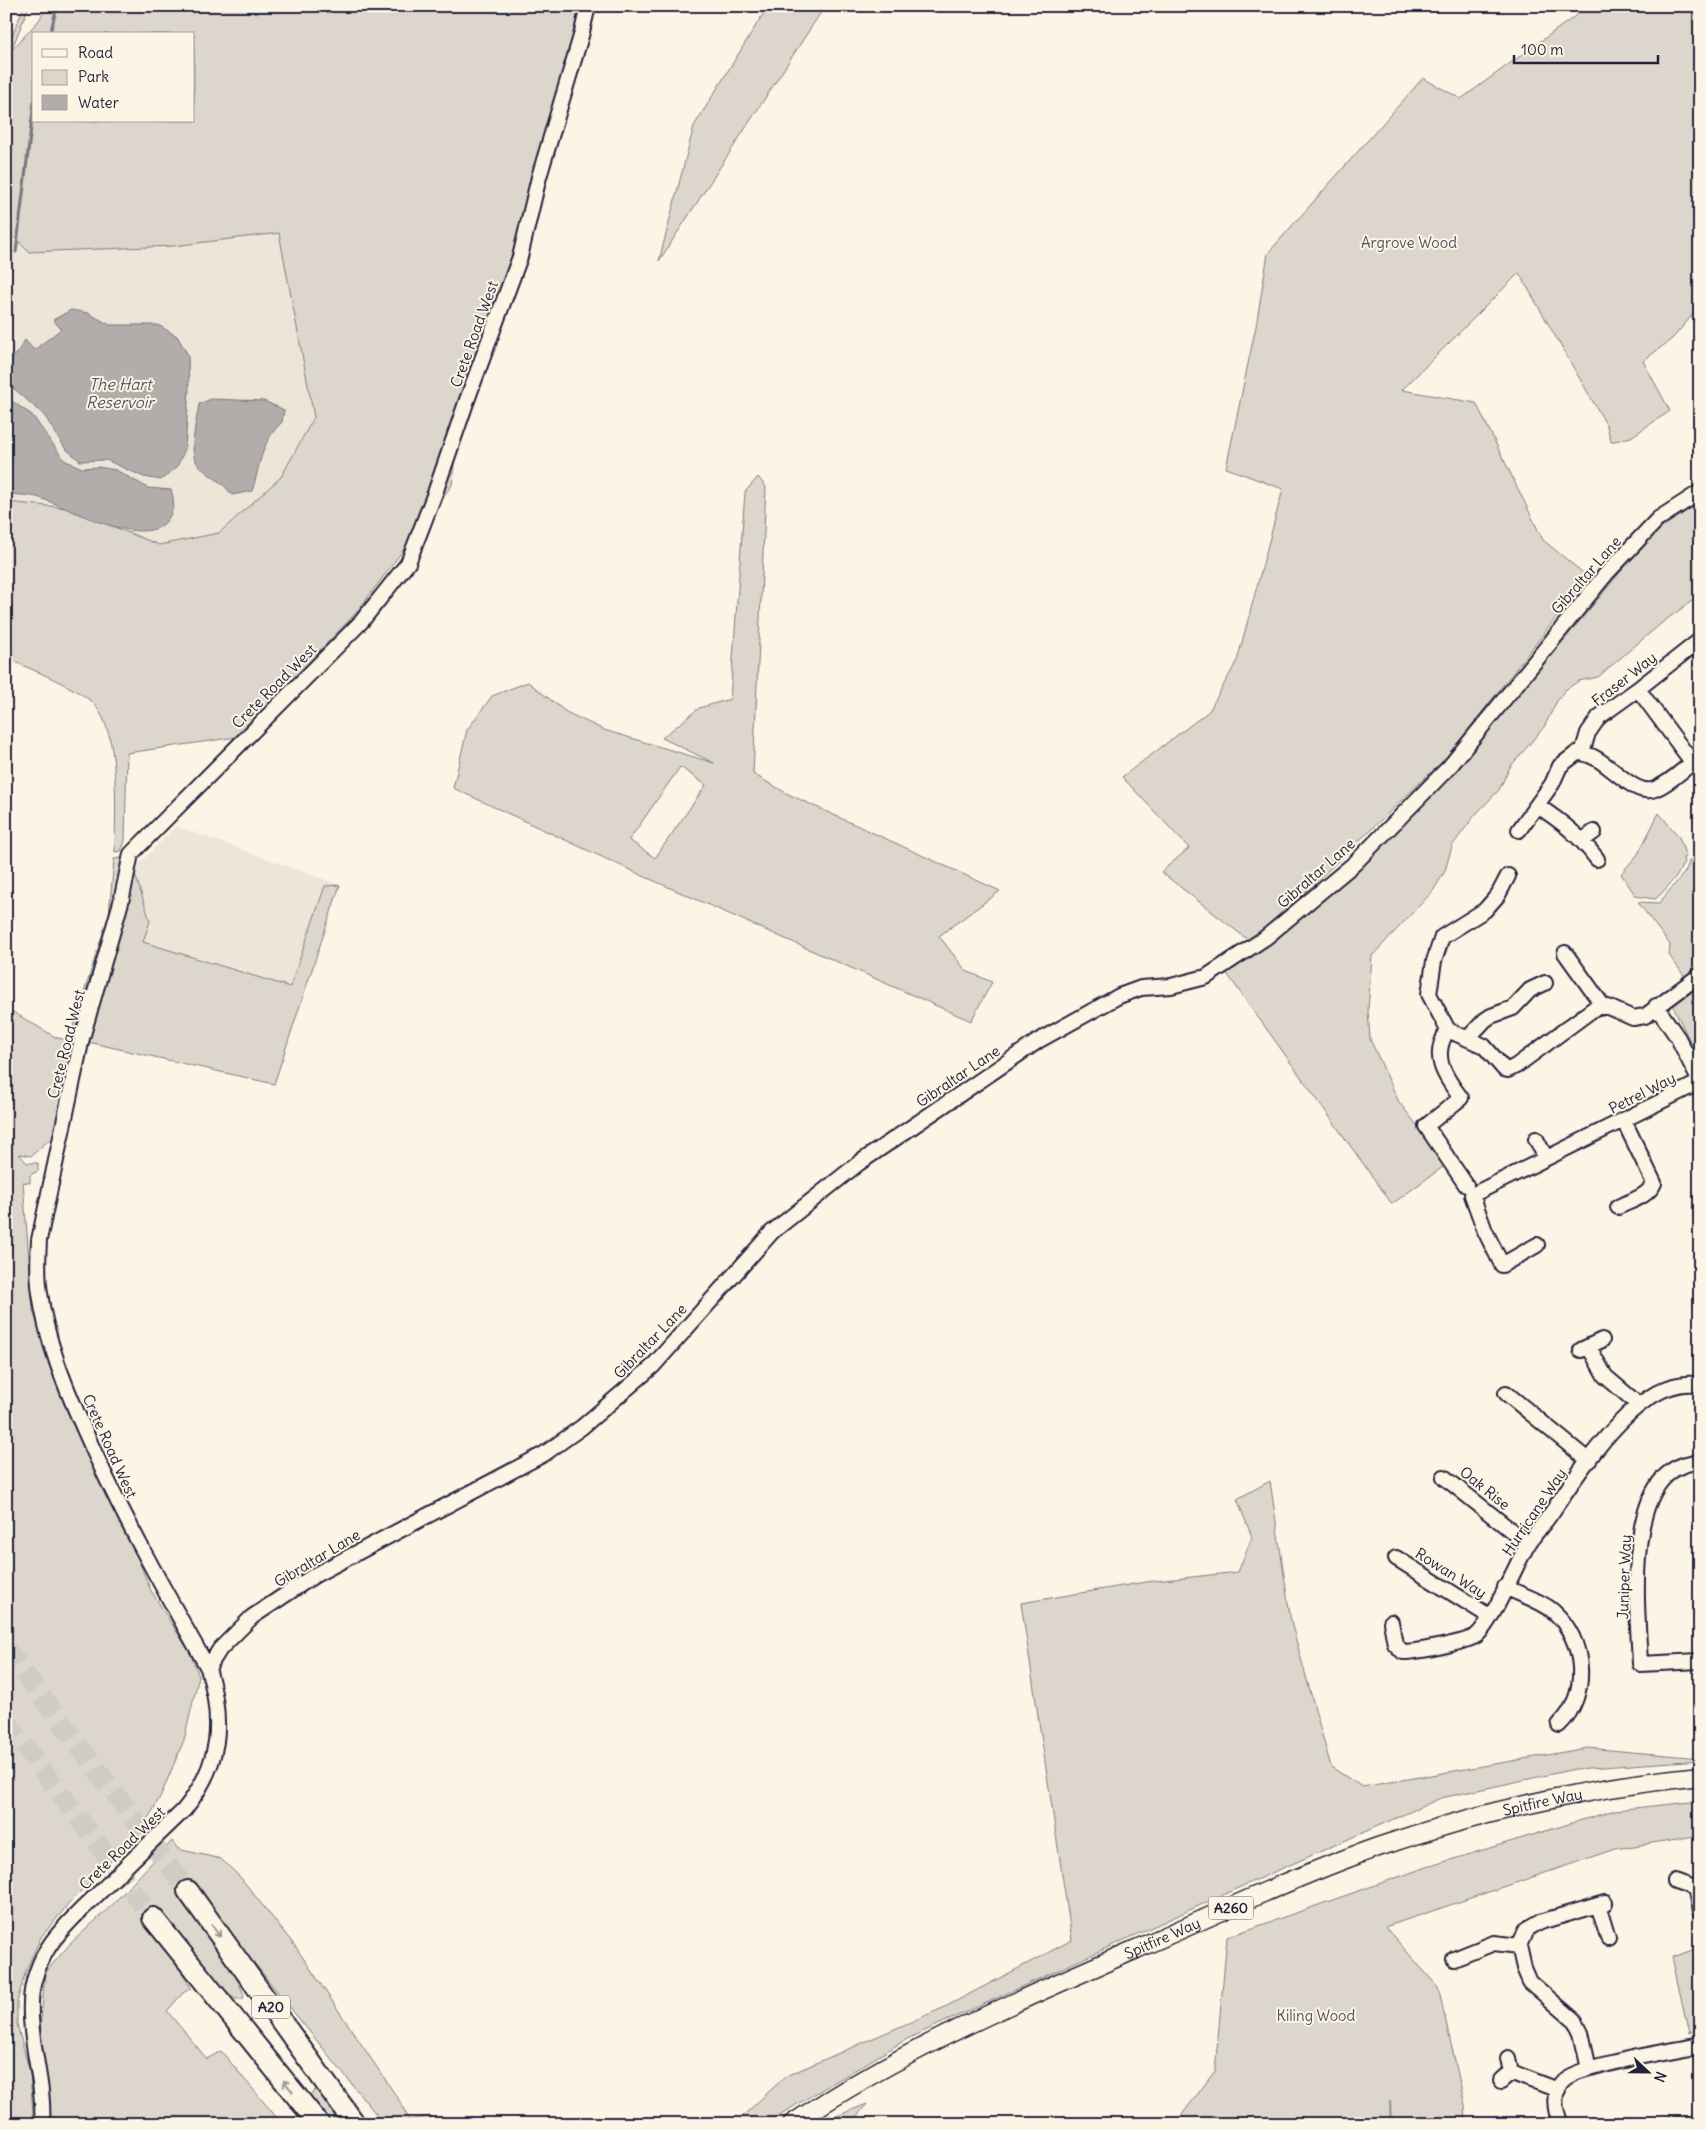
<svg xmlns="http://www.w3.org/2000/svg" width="1706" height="2130" font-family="Delius,sans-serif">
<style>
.built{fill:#ece5d8}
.green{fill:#dcd6cc;stroke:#7f7c84;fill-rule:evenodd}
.water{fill:#b2adab;stroke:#78757e}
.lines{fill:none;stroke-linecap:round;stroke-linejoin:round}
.stream{stroke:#78757e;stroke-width:3}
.highway-tunnel{stroke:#d0cbc3;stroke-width:20;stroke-dasharray:20 10;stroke-linecap:butt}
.minor-casing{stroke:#22223b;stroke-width:18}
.major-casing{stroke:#22223b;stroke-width:21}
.highway-casing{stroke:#22223b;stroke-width:24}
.minor{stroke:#fcf5e5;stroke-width:14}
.major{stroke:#fcf5e5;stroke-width:18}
.highway{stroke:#fcf5e5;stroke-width:20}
.oneway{stroke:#9a9698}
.labels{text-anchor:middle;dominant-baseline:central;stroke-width:4;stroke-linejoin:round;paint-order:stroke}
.shield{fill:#fcf5e5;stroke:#63616e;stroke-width:1}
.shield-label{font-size:14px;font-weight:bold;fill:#22223b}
.park-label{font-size:15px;fill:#504f5f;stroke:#fcf5e5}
.street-label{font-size:15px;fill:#22223b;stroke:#fcf5e5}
.water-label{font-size:16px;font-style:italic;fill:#545362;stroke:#fcf5e5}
</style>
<rect width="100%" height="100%" fill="#fcf5e5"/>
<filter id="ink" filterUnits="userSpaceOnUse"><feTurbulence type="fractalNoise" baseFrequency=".02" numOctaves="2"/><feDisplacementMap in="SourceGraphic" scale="10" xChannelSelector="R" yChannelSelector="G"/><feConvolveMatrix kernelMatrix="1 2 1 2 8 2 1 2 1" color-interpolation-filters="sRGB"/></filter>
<g filter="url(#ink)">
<path class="built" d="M 6,229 L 29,252 L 177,245 L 279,233 L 314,417 L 281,477 L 219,533 L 159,545 L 6,502 Z
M 176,826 L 340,885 L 274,1084 L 88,1042 L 137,866 Z"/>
<path class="green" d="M 24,6 L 29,6 L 11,51 L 40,19 L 46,6 L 585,6 L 512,266 L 460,401 L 452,485 L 356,613 L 237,737 L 127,753 L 125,841 L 121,851 L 115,852 C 115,813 121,734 94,704 C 79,688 28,668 6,658 L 6,502 L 68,508 L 159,545 L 219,533 L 281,477 L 314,417 L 279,233 L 173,246 L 29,252 L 6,229 L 6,51 ZM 34,34 L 194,34 L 194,121 L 34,121 Z
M 768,6 L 825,6 L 659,261 L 694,126 Z
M 1589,6 L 1700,6 L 1700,306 L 1672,339 L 1643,361 L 1670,411 L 1631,437 L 1611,442 L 1607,426 L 1519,273 L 1402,390 L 1476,403 L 1543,540 L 1588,577 L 1446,758 L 1252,943 L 1161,872 L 1189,848 L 1122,777 L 1209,711 L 1237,661 L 1283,489 L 1226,468 L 1256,326 L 1268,253 L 1423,78 L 1461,99 Z
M 758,477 L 766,487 L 753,774 L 788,794 L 1000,891 L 939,936 L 966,971 L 992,982 L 971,1021 L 641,875 L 453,788 L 467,730 L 492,696 L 528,682 L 566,712 L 604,730 L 714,763 L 662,738 L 699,708 L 730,699 L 745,492 ZM 680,767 L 706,785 L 655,858 L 629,840 Z
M 1700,502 L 1700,595 L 1663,622 L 1598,677 L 1579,681 L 1565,690 L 1557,701 L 1544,727 L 1510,767 L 1499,790 L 1475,815 L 1452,846 L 1445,871 L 1433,891 L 1372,956 L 1368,1010 L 1370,1039 L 1399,1102 L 1447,1164 L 1392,1204 L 1225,971 L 1355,872 L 1449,779 L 1651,535 Z
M 1659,813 L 1679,837 L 1686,857 L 1683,858 L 1684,862 L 1677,876 C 1671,881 1664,893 1655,899 L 1636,896 L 1621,874 L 1638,854 Z
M 122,858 L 115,909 L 54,1141 L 48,1141 L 31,1156 L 19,1154 L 27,1163 L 38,1163 L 38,1171 L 30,1175 L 30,1183 L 23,1182 L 33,1310 L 50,1363 L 124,1523 L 150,1589 L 190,1653 L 199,1676 L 184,1740 L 161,1795 L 152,1812 L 134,1838 L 73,1899 L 41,1937 L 26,1970 L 17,2002 L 17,2024 L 30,2073 L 33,2113 L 30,2124 L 6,2124 L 6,1008 L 57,1038 L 69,1040 L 109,914 L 114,859 Z
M 1690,860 L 1700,878 L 1700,965 L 1685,977 L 1669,955 L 1670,945 L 1638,902 L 1659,903 L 1685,872 Z
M 135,874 L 150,921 L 143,942 L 290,987 L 325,886 L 340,885 L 274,1084 L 88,1042 Z
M 1700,986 L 1700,1062 L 1673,1006 Z
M 1270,1481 L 1291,1622 L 1331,1767 L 1362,1787 L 1587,1748 L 1700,1758 L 1700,1760 L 1575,1769 L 1441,1798 L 1229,1892 L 907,2039 L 764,2124 L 734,2124 L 786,2076 L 943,2008 L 1072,1940 L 1021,1603 L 1146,1582 L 1238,1572 L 1252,1537 L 1237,1499 Z
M 1700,1801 L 1700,1835 L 1616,1849 L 1385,1927 L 1438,1987 L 1465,2105 L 1466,2124 L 1392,2124 L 1390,2101 L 1390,2124 L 1175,2124 L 1215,2071 L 1227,1937 L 1427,1867 L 1615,1810 Z
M 172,1841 L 178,1849 L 221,1859 L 240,1877 L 295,1946 L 401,2103 L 409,2120 L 430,2116 L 434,2124 L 384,2124 L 200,1896 L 244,1995 L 243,1999 L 235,1999 L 192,1957 L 173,1956 L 191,1988 L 183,1993 L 167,2011 L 207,2059 L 221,2051 L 282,2124 L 52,2124 L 40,2031 L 45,1973 L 70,1944 L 111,1906 Z
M 1700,1945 L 1700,2031 L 1689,2034 L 1672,1957 L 1690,1951 Z
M 315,2090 L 320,2094 L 346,2124 L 328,2124 L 310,2095 Z
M 867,2104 L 850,2124 L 824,2124 L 834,2117 Z"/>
<path class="water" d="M 71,310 L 88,313 L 110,325 L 158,325 L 177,336 L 188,355 L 189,389 L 185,449 L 177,467 L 161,480 L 144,477 L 106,460 L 80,461 L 65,448 L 44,415 L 11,386 L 9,365 L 25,340 L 34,350 L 61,329 L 53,320 Z
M 6,397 L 32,415 L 64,460 L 82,468 L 98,467 L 116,470 L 148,488 L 171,490 C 175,500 174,510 168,519 C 146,552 68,507 40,498 C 29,494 17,496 6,493 Z
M 211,399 L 264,401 L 284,410 L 282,422 C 260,443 261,464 252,491 L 232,495 C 222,480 206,475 197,463 C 188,451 197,419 199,404 Z"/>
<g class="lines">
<path class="stream" d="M 50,34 L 57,6
M 16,252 L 34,102"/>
<path class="highway-tunnel" d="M 6,1649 L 188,1891
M 6,1721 L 153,1918"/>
<g class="minor-casing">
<path id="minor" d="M 1638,689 L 1692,762
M 1582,753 L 1588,733 L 1599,717 L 1638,689 L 1700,640
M 1538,806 C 1562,822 1579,835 1597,859
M 1519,830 L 1552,784 L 1560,766 L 1577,753 C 1604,751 1631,799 1655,789 C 1672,782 1685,767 1700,757
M 1583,840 L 1594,832
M 1508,876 L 1498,895 L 1485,910 L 1442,937 L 1434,961 L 1429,994 L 1448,1030 L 1484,1046 L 1504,1069 L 1508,1070 L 1516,1066 L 1596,1007 L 1608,1007 L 1633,1018 L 1645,1016 L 1700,975
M 1565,953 L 1603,1006
M 1448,1030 C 1430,1056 1445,1077 1461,1098 L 1426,1126 L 1466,1185
M 1468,1038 L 1485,1020 L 1491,1016 L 1513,1008 L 1530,990 L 1545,983
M 1536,1139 L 1546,1158
M 1618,1207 C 1630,1201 1649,1196 1654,1183 L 1624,1121
M 1537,1245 L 1502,1265 L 1485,1231 L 1472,1195 L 1700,1082 L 1678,1038 L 1656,1006
M 1589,1347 L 1605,1376 L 1638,1404
M 1581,1350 L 1602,1340
M 1506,1393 L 1589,1461
M 1700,1462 C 1620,1464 1638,1611 1640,1664 L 1700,1661
M 1444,1477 L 1528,1544
M 1396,1558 L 1489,1616
M 1505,1587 C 1521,1595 1540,1600 1553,1611 C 1586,1640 1590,1695 1559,1725
M 1391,1622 L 1395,1644 L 1403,1652 C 1416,1652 1469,1642 1477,1635 C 1494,1619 1514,1568 1527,1546 C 1534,1534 1544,1524 1552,1512 C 1580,1471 1641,1372 1700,1385
M 208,1668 L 220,1649 L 252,1617 L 315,1575 L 544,1454 L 582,1427 L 652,1367 L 772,1232 L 859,1163 L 1038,1041 L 1119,996 L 1141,988 L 1171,986 L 1206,977 L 1265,938 L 1355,863 L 1450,766 L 1606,574 L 1658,519 L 1700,492
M 1675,1881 L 1695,1888 L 1700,1884
M 1695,1888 L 1700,1911
M 1598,1905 L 1608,1938
M 1454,1959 L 1494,1943 L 1519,1946
M 1589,2069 L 1581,2033 L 1575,2021 L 1530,1982 L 1524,1968 L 1519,1946 L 1526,1930 L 1540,1922 L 1605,1903
M 1511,2072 L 1558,2090
M 1502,2080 L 1511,2072 L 1508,2058
M 42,2124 C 45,2083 29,2044 31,2003 C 31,1982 40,1959 52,1942 C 66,1923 85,1906 102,1890 C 129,1863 157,1836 184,1810 C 221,1764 224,1723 208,1668 C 164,1590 120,1512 84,1429 C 65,1386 46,1340 40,1293 C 37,1275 38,1257 39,1240 L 82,1038 L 121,902 L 131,854 L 361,622 L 408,563 L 435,493 L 467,400 L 520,257 L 539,177 L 581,36 L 588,6
M 1561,2124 C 1555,2110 1551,2093 1563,2081 C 1579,2065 1673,2051 1700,2045"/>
</g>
<g class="major-casing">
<g id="major">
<path id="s1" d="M 792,2124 C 898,2052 1016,2001 1134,1950 C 1215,1915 1295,1876 1378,1847 C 1482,1811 1591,1787 1700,1776"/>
</g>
</g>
<g class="highway-casing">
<path id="highway" d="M 188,1891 L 355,2124
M 153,1918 L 319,2124"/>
</g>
<use href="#minor" class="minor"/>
<use href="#major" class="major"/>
<use href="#highway" class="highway"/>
</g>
<defs><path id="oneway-shaft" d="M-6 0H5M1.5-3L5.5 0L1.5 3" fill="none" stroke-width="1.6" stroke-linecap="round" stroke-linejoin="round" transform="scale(1.25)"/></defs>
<g class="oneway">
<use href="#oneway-shaft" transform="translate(216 1931) rotate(54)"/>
<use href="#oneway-shaft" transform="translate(288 2086) rotate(-129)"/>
</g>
</g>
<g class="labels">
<g class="shield">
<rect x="1208.5" y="1896.5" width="45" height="23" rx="4"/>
<rect x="252" y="1995.5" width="38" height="23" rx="4"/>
</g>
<g class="shield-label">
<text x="1231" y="1908">A260</text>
<text x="271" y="2007">A20</text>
</g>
<g class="park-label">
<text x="1409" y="242">Argrove Wood</text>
<text x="1316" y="2015">Kiling Wood</text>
</g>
<g class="street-label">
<text transform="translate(474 334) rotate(-70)">Crete Road West</text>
<text transform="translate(1586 575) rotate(-49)">Gibraltar Lane</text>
<text transform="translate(1624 679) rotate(-38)">Fraser Way</text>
<text transform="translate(274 686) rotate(-45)">Crete Road West</text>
<text transform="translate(1316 873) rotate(-41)">Gibraltar Lane</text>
<text transform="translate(66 1044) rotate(-76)">Crete Road West</text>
<text transform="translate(958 1076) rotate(-34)">Gibraltar Lane</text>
<text transform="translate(1642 1093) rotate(-27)">Petrel Way</text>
<text transform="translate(650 1341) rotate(-46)">Gibraltar Lane</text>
<text transform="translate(110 1446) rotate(66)">Crete Road West</text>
<text transform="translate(1485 1488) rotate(39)">Oak Rise</text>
<text transform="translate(1534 1512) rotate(-56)">Hurricane Way</text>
<text transform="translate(317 1558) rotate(-31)">Gibraltar Lane</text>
<text transform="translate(1451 1573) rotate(32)">Rowan Way</text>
<text transform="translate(1624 1577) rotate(-88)">Juniper Way</text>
<text stroke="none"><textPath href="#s1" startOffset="820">Spitfire Way</textPath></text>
<text transform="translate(122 1848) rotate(-44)">Crete Road West</text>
<text stroke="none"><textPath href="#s1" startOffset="415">Spitfire Way</textPath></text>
</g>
<g class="water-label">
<text x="120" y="384">The Hart<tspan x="120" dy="18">Reservoir</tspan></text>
</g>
</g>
<rect width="1706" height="2130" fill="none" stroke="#fcf5e5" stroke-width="25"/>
<rect x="12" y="12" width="1681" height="2105" fill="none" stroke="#22223b" stroke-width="2" filter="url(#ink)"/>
<rect x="32" y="32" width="162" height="90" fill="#fcf5e5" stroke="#a5a1a1"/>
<rect x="42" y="49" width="25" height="8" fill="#fcf5e5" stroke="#a5a1a1"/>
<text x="78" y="58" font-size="15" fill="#22223b">Road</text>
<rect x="42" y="70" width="25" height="15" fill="#dcd6cc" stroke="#a5a1a1"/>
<text x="78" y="82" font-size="15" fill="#22223b">Park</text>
<rect x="42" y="95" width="25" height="15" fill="#b2adab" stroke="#a5a1a1"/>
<text x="78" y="108" font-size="15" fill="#22223b">Water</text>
<g transform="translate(1648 2072) rotate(112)" stroke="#fcf5e5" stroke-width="4" paint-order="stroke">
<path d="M0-4L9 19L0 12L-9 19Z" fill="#22223b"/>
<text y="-8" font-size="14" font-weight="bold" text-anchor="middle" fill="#22223b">N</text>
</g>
<path d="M1514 55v8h144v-8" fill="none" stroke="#22223b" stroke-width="2.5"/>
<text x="1521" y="55" font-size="15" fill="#22223b" stroke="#fcf5e5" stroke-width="4" paint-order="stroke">100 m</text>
</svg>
